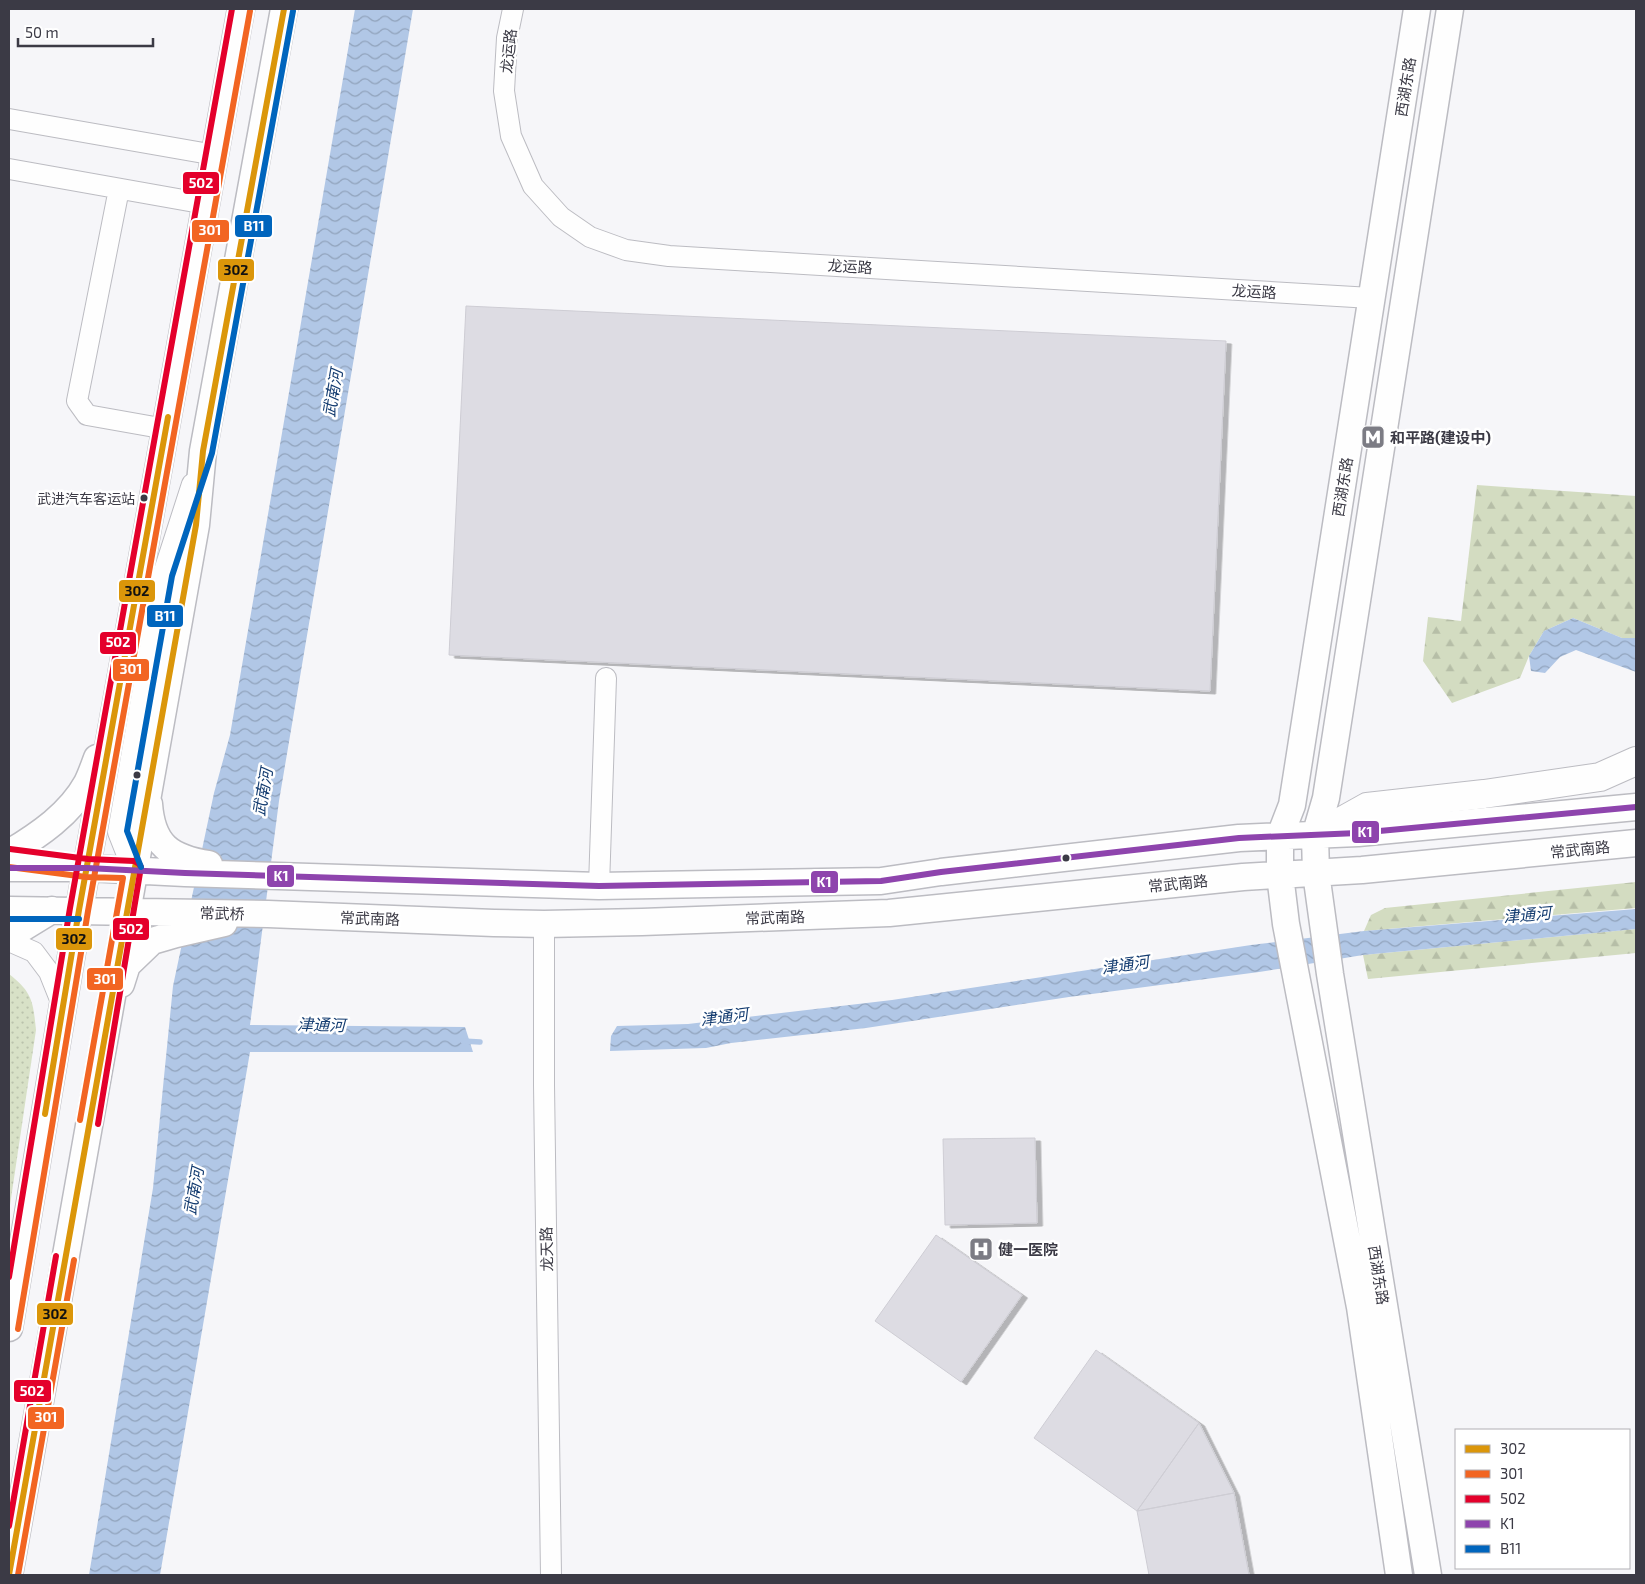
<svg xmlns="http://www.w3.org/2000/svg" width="1645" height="1584" font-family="'Exo 2','Noto Sans SC',sans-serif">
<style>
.forest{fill:url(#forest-firs)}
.park{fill:url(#park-dots)}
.water{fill:url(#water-waves)}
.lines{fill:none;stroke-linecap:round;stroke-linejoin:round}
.stream{stroke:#b1c7e6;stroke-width:5.5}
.building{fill:#dddce3;stroke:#cecdd4;filter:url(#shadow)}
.minor-casing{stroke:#bcbcc2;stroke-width:22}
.major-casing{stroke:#bcbcc2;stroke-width:29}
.highway-casing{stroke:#bcbcc2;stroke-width:30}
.minor{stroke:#fefefe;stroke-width:20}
.major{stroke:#fefefe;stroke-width:26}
.highway{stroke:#fefefe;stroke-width:28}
.bus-1-casing{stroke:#fff;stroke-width:10}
.bus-2-casing{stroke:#fff;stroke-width:10}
.bus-3-casing{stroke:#fff;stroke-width:10}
.bus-4-casing{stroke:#fff;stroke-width:10}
.bus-5-casing{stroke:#fff;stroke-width:10}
.bus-1{stroke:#db960a;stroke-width:6}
.bus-2{stroke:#f26522;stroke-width:6}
.bus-3{stroke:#e4002b;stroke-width:6}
.bus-4{stroke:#8e44ad;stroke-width:6}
.bus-5{stroke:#0065bd;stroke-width:6}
.bus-dot{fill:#3b3a45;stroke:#fff;stroke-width:2}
.labels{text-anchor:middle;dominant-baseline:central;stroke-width:5;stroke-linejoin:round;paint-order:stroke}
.bus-label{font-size:14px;fill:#3b3a45;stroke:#fff;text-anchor:end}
.street-label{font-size:15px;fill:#3b3a45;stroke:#fff}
.poi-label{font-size:15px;font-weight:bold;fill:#3b3a45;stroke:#fff;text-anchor:start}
.water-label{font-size:16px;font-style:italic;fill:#153d71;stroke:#fff}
.line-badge{stroke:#fff;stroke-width:2}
.badge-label{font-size:14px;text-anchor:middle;font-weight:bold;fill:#fff}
.pale-badge-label{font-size:14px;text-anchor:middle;font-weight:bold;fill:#111}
</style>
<defs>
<pattern id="forest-firs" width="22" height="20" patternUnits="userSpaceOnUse" patternTransform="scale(1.25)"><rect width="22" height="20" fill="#d3dcc1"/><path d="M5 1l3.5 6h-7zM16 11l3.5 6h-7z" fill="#b6bea7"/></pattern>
<pattern id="park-dots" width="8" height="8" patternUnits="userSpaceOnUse" patternTransform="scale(1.25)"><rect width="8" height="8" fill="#d8e1c7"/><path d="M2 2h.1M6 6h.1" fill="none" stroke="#bac2ac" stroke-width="1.8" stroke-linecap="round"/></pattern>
<pattern id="water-waves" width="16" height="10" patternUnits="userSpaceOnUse" patternTransform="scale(1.25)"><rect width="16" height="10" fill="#b1c7e6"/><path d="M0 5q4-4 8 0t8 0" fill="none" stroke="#91a3bc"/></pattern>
<filter id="shadow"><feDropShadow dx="5.5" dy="3" stdDeviation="0" flood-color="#0004"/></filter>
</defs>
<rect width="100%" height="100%" fill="#f6f6f9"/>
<path class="forest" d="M 1477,485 L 1636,496 L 1636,638 L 1622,638 L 1573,618 L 1544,631 L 1529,656 L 1520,678 L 1452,703 L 1423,661 L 1428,617 L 1461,621 Z
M 1636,882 L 1636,908 L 1364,931 L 1371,915 L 1385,908 Z
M 1636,929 L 1636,953 L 1368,979 L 1363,955 Z"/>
<path class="park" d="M 9,974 C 32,992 33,1001 36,1030 L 9,1212 Z"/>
<path class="water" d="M 355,9 L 413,9 L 279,801 L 250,1025 L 465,1027 L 473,1052 L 250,1052 L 160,1575 L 89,1575 L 153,1188 L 173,986 L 214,793 L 230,735 Z
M 1573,618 L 1622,638 L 1636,638 L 1636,672 L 1576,650 L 1560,657 L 1545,673 L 1531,671 L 1529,656 L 1544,631 Z
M 1636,909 L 1636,929 L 1363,955 L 1259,972 L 1069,997 L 866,1028 L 731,1043 L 706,1048 L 610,1051 L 611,1036 L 617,1026 L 688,1024 L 892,1000 L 1251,945 L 1364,931 Z"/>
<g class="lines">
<path class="stream" d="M 463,1041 L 480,1042"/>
</g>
<path class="building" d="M 466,306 L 1226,341 L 1210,691 L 449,655 Z
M 1035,1138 L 1037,1223 L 945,1225 L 943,1139 Z
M 936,1235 L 1022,1295 L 961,1382 L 875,1321 Z
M 1096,1350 L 1199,1423 L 1137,1511 L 1034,1438 Z
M 1199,1423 L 1234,1493 L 1137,1511 Z
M 1234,1493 L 1249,1575 L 1149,1575 L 1137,1511 Z"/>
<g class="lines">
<g class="minor-casing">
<path id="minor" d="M 513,9 L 507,38 L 504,91 L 511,136 L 533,186 L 561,217 L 590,237 L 626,250 L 669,256 L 1371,298
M 9,119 L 215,155
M 9,169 L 206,204
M 119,189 L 77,401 L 87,415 L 166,429
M 133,870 L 118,832 L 163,574 L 192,484
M 599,886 L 606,678
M 544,924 L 544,1085 L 551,1575
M 9,941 L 34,952 L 49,972 L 63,1007"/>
</g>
<g class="major-casing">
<path id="major" d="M 149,804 C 152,845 170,858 209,864
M 9,853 C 39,835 70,814 87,783 C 91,775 94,766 97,758
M 9,868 L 87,868 L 185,873 L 599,886 L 881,881 L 941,872 L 1239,838 L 1358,833 L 1636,807
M 9,910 L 268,914 L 494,923 L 544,924 L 642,922 L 889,913 L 1243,877 L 1362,870 L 1636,843
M 9,933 L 21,929 L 52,910
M 121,984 L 127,965 L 152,941 L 176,934 L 224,923
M 9,1328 L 79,910 L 241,9
M 9,1575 L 196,525 L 203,451 L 284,9
M 1399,1575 L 1360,1307 L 1286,924 L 1280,875 L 1280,836 L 1292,805 L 1417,9
M 1428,1575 L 1330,974 L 1316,873 L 1315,836 L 1326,798 L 1450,9"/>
</g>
<g class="highway-casing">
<path id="highway" d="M 1315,836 L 1367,807 L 1484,794 L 1600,777 L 1636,761"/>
</g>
<use href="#minor" class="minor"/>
<use href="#major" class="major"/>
<use href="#highway" class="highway"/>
<g class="bus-1-casing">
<path id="bus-1" d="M 45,1114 L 79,910 L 168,417
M 9,1575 L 196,525 L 203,451 L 284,9"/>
</g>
<g class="bus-2-casing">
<path id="bus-2" d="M 9,867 L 86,877 L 123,878 L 80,1120
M 18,1329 L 88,911 L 250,11
M 18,1575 L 74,1260"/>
</g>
<g class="bus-3-casing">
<path id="bus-3" d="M 10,849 L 88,859 L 134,861 L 139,864 L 141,867 L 98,1124
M 9,1277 L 70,908 L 232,9
M 9,1526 L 56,1256"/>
</g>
<g class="bus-4-casing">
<path id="bus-4" d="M 9,868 L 87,868 L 185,873 L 599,886 L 881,881 L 941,872 L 1239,838 L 1358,833 L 1636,807"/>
</g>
<g class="bus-5-casing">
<path id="bus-5" d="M 141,867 L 127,831 L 172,576 L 212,453 L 293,11
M 9,919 L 79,919"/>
</g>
<use href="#bus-1" class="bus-1"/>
<use href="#bus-2" class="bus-2"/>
<use href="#bus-3" class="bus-3"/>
<use href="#bus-4" class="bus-4"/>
<use href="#bus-5" class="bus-5"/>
</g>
<defs>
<g id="metro-square" transform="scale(1.25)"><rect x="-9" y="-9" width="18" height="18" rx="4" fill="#7c7c84" stroke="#fff"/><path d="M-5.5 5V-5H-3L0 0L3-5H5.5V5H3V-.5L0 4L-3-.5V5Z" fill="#fff"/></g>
<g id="hospital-square" transform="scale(1.25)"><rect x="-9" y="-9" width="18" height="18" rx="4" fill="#7c7c84" stroke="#fff"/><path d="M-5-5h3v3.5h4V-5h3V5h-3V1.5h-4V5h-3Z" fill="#fff"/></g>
</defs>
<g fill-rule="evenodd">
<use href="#metro-square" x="1373" y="437"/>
<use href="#hospital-square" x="981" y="1249"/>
</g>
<g class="bus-dot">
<circle cx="144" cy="498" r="4.5"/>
<circle cx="137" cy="775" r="4.5"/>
<circle cx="1066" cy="858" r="4.5"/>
</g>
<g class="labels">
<g class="bus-label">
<text x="135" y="498">武进汽车客运站</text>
</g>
<g class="street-label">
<text transform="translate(508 51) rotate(-84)">龙运路</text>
<text transform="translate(1405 87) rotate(-81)">西湖东路</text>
<text transform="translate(850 266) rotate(3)">龙运路</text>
<text transform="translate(1254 291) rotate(3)">龙运路</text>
<text transform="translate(1342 487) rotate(-81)">西湖东路</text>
<text transform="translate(1580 849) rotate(-6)">常武南路</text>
<text transform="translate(1178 883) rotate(-6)">常武南路</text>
<text transform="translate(222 913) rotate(1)">常武桥</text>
<text transform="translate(775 917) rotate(-2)">常武南路</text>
<text transform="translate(370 918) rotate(2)">常武南路</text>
<text transform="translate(546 1249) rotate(-91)">龙天路</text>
<text transform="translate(1379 1275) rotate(81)">西湖东路</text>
</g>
<g class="poi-label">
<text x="1390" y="437">和平路(建设中)</text>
<text x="998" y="1249">健一医院</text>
</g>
<g class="water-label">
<text transform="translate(332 393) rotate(-80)">武南河</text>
<text transform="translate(262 792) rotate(-80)">武南河</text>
<text transform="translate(1527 914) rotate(-5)">津通河</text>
<text transform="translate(1125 964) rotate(-8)">津通河</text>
<text transform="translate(724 1016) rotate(-7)">津通河</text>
<text transform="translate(321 1024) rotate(1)">津通河</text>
<text transform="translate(193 1191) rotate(-80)">武南河</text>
</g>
</g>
<g class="line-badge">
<rect x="182" y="171" width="38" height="24" rx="5" fill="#e4002b"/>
<rect x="234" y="214" width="39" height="24" rx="5" fill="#0065bd"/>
<rect x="191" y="219" width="39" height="24" rx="5" fill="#f26522"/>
<rect x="217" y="258" width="38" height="24" rx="5" fill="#db960a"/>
<rect x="118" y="579" width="38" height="24" rx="5" fill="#db960a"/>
<rect x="146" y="604" width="38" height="24" rx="5" fill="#0065bd"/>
<rect x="99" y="631" width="38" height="24" rx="5" fill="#e4002b"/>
<rect x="112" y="658" width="38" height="24" rx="5" fill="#f26522"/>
<rect x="1351" y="820" width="29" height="24" rx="5" fill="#8e44ad"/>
<rect x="266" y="864" width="29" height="24" rx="5" fill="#8e44ad"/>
<rect x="810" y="870" width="29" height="24" rx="5" fill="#8e44ad"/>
<rect x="112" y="917" width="38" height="24" rx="5" fill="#e4002b"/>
<rect x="55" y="927" width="38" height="24" rx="5" fill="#db960a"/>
<rect x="86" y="967" width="38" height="24" rx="5" fill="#f26522"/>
<rect x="36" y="1302" width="38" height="24" rx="5" fill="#db960a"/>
<rect x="13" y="1379" width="39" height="24" rx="5" fill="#e4002b"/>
<rect x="27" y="1406" width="38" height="24" rx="5" fill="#f26522"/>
</g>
<g class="badge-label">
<text x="201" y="188">502</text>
<text x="254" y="231">B11</text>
<text x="210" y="235">301</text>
<text x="165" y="621">B11</text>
<text x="118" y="647">502</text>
<text x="131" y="674">301</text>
<text x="1365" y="837">K1</text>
<text x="281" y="881">K1</text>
<text x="824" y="887">K1</text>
<text x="131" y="934">502</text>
<text x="105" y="984">301</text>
<text x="32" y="1396">502</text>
<text x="46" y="1422">301</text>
</g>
<g class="pale-badge-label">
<text x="236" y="275">302</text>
<text x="137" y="596">302</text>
<text x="74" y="944">302</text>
<text x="55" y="1319">302</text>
</g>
<rect width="1645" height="1584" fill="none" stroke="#3b3a45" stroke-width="20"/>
<rect x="1455" y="1429" width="175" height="140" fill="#ffffff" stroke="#b1b0b5"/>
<rect x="1465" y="1445" width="25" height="8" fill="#db960a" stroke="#b1b0b5"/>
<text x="1500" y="1454" font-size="15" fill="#3b3a45">302</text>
<rect x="1465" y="1470" width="25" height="8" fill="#f26522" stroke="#b1b0b5"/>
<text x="1500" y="1479" font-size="15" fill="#3b3a45">301</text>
<rect x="1465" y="1495" width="25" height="8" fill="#e4002b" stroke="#b1b0b5"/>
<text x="1500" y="1504" font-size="15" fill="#3b3a45">502</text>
<rect x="1465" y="1520" width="25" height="8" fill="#8e44ad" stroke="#b1b0b5"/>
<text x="1500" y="1529" font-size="15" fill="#3b3a45">K1</text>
<rect x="1465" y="1545" width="25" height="8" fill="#0065bd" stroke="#b1b0b5"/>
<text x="1500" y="1554" font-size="15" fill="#3b3a45">B11</text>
<path d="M18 38v8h135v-8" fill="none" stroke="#3b3a45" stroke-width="2.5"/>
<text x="25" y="38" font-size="15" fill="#3b3a45" stroke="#ffffff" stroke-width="4" paint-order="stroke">50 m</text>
</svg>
